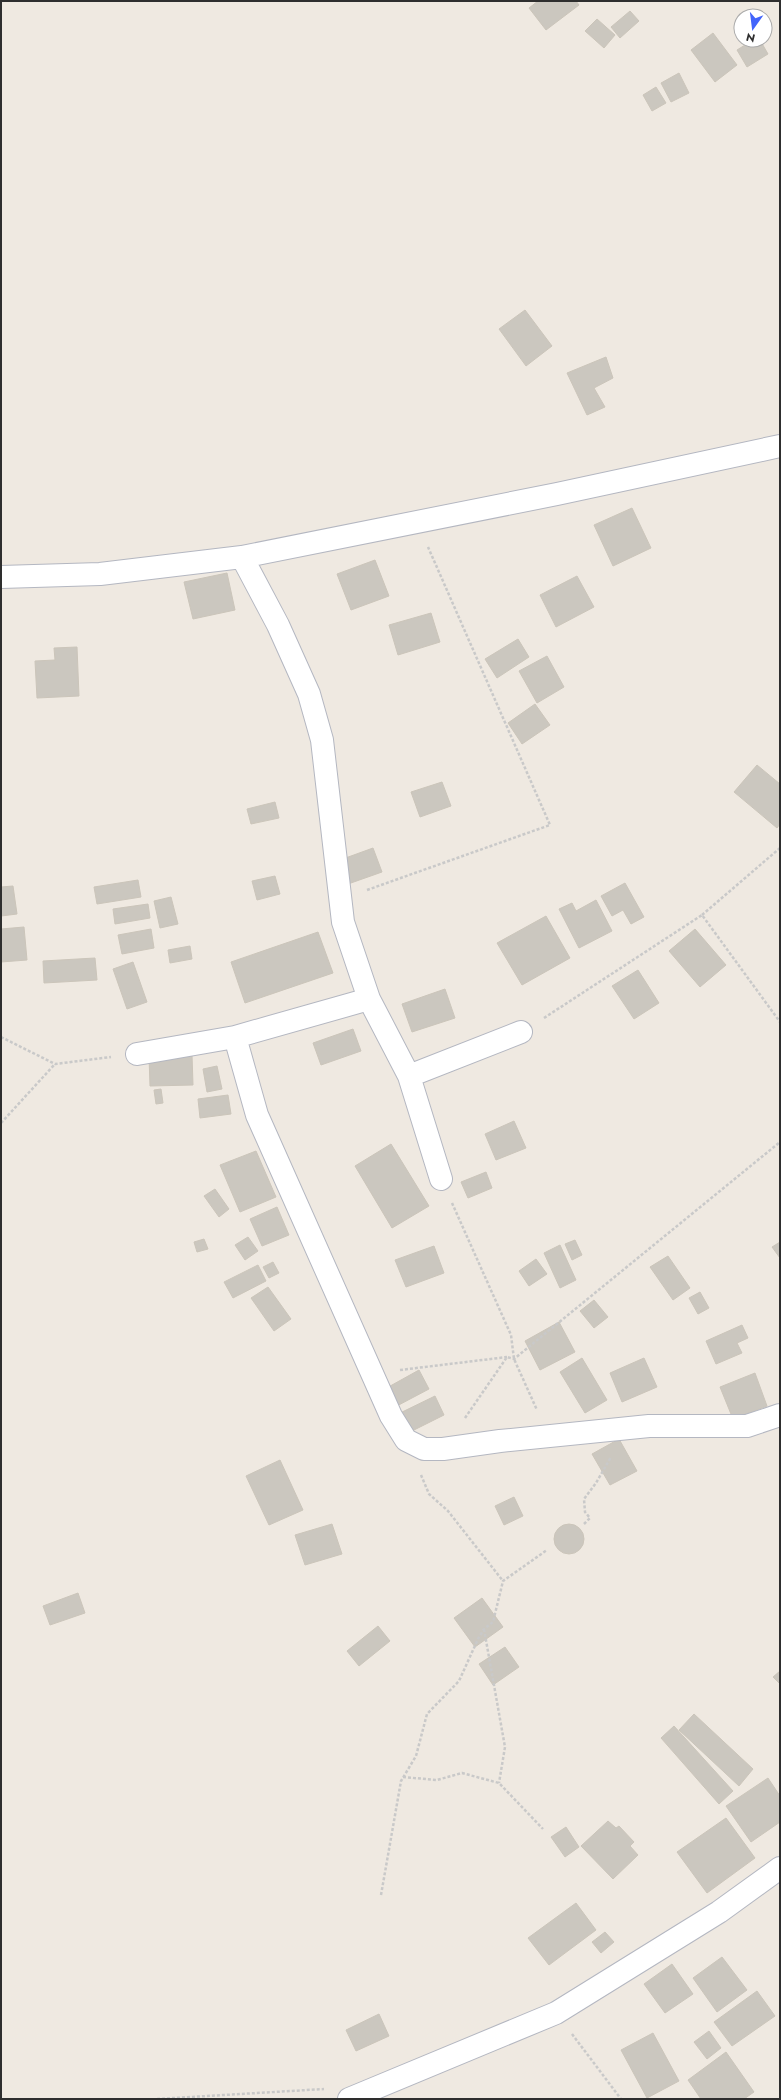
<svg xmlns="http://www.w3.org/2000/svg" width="781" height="2100" font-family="Jost,sans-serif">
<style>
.building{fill:#cbc7bf;stroke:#cbc5ba}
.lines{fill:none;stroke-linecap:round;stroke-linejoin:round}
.minor-casing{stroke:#b4b7c1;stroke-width:24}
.path{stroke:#c9c9c9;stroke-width:2.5;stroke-dasharray:3 2;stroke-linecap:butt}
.minor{stroke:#fff;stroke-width:22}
</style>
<rect width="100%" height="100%" fill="#efe9e1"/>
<path class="building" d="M 538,1 L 576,1 L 579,5 L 546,30 L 529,8 Z
M 630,11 L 639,21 L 620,38 L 611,27 Z
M 597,19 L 615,35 L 604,48 L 585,31 Z
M 713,33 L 737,65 L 715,82 L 691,50 Z
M 753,40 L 760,40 L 768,54 L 747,67 L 737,50 Z
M 679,73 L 689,93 L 671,102 L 661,83 Z
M 656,87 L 666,103 L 652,111 L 643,95 Z
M 525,310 L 552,346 L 526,366 L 499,329 Z
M 606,357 L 613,378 L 594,388 L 605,407 L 587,415 L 567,373 Z
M 632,508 L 651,548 L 613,566 L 594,525 Z
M 375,560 L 389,596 L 351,610 L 337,574 Z
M 227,573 L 235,610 L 193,619 L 184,582 Z
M 577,576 L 594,607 L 556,627 L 540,595 Z
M 431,613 L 440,642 L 398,655 L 389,625 Z
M 518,639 L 529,657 L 497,678 L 485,659 Z
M 77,647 L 79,696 L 37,698 L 35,661 L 55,660 L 54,648 Z
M 547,656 L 564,687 L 537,703 L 519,671 Z
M 535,704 L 550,725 L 522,744 L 508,723 Z
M 757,765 L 780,784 L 780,824 L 777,828 L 734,792 Z
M 442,782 L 451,806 L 420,817 L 411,792 Z
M 275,802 L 279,818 L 251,824 L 247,809 Z
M 373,848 L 382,872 L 348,884 L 340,860 Z
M 275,876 L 280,894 L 257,900 L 252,881 Z
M 138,880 L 141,897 L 97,904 L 94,887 Z
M 625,883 L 644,917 L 631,924 L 623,910 L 612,916 L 601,896 Z
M 13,886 L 17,914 L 1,916 L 1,887 Z
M 171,897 L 178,924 L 160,928 L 154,901 Z
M 596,900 L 612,931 L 579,948 L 559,909 L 572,903 L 576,911 Z
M 148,904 L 150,918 L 115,924 L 113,909 Z
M 546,916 L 570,958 L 522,985 L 497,943 Z
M 24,927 L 27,960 L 1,962 L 1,929 Z
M 151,929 L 154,948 L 122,954 L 118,935 Z
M 695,929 L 726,965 L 700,987 L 669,951 Z
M 318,932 L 333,973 L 245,1003 L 231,962 Z
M 190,946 L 192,959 L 170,963 L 168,950 Z
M 95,958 L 97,980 L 44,983 L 43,961 Z
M 133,962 L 147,1002 L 127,1009 L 113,969 Z
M 638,970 L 659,1003 L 634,1019 L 612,986 Z
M 445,989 L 455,1018 L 412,1032 L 402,1004 Z
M 353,1029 L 361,1051 L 321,1065 L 313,1043 Z
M 192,1055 L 193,1085 L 150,1086 L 149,1056 Z
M 217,1066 L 222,1089 L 207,1092 L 203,1069 Z
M 161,1089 L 163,1103 L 156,1104 L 154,1090 Z
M 228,1095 L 231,1114 L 200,1118 L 198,1099 Z
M 514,1121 L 526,1148 L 496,1160 L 485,1134 Z
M 391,1144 L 429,1206 L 392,1228 L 355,1166 Z
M 256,1151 L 276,1197 L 240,1212 L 220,1165 Z
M 486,1172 L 492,1188 L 468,1198 L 461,1182 Z
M 215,1189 L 229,1209 L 219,1217 L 204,1196 Z
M 277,1207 L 289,1235 L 262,1246 L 250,1219 Z
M 248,1237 L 258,1251 L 245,1260 L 235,1245 Z
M 204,1239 L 208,1249 L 197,1252 L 194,1242 Z
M 575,1240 L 582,1255 L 572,1260 L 565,1244 Z
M 780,1242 L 780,1258 L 772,1247 Z
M 560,1245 L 576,1280 L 560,1288 L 544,1253 Z
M 434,1246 L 444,1273 L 406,1287 L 395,1260 Z
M 668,1256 L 690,1288 L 673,1300 L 650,1267 Z
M 536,1259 L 547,1274 L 529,1286 L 519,1271 Z
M 273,1262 L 279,1273 L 269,1278 L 263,1267 Z
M 258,1265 L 266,1281 L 233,1298 L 224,1282 Z
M 268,1287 L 291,1319 L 274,1331 L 251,1298 Z
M 700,1292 L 709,1308 L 698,1314 L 689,1298 Z
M 594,1300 L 608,1317 L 594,1328 L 580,1311 Z
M 559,1322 L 575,1352 L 540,1370 L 525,1341 Z
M 742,1325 L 748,1338 L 737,1343 L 742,1353 L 716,1364 L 706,1341 Z
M 582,1358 L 607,1400 L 585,1413 L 560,1372 Z
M 644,1358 L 657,1387 L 622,1402 L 610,1373 Z
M 419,1370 L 429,1389 L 393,1408 L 383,1390 Z
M 755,1373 L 767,1406 L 733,1419 L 720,1387 Z
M 435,1396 L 444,1415 L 406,1434 L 396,1415 Z
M 619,1439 L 637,1471 L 610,1485 L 592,1454 Z
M 280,1460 L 303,1510 L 269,1525 L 246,1476 Z
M 514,1497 L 523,1516 L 504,1525 L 495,1506 Z
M 332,1524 L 342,1554 L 305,1565 L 295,1535 Z
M554 1539a15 15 0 1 1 30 0a15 15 0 1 1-30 0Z
M 78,1593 L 85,1613 L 50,1625 L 43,1606 Z
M 482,1598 L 503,1627 L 475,1647 L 454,1618 Z
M 378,1626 L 390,1641 L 359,1666 L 347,1651 Z
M 505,1647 L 519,1667 L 493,1685 L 479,1664 Z
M 780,1671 L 780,1684 L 773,1677 Z
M 694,1714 L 753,1769 L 739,1786 L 679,1730 Z
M 674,1726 L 733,1791 L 719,1804 L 661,1738 Z
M 768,1778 L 780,1796 L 780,1822 L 751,1842 L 726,1806 Z
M 726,1818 L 755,1858 L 707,1893 L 677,1852 Z
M 608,1821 L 616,1828 L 619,1826 L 634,1842 L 630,1846 L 638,1855 L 613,1879 L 581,1846 Z
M 566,1827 L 579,1847 L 565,1857 L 551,1837 Z
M 576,1903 L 596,1930 L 549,1965 L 528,1938 Z
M 605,1932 L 614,1942 L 601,1953 L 592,1942 Z
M 722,1957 L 747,1990 L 717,2012 L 693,1978 Z
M 672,1964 L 693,1994 L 665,2013 L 644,1984 Z
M 757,1991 L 775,2016 L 732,2046 L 714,2022 Z
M 379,2014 L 389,2036 L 356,2051 L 346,2030 Z
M 709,2031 L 721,2048 L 707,2059 L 694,2042 Z
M 653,2033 L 679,2081 L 647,2098 L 621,2050 Z
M 726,2052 L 754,2092 L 744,2099 L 701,2099 L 688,2080 Z"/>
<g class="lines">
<g class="minor-casing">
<path id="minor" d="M 242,557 L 278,625 L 309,694 L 322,740 L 343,922 L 369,999 L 409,1076 L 441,1179
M 1,577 L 100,574 L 242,557 L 557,494 L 780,446
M 235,1037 L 257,1115 L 391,1416 L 406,1440 L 424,1449 L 443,1449 L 500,1441 L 649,1426 L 747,1426 L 780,1415
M 137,1054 L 235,1037 L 369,999
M 409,1076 L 521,1032
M 349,2099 L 556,2013 L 719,1912 L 780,1868"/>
</g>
<path class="path" d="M 367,890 L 550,825 L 428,547
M 702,915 L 780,848
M 544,1018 L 702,915 L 780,1022
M 1,1037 L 55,1064 L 111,1057
M 1,1123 L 55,1064
M 452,1203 L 511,1335 L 514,1359 L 537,1410
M 400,1370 L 507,1357
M 465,1418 L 507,1357 L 514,1359 L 780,1142
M 421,1475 L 429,1494 L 448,1511 L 503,1581
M 584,1524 L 590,1518 L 585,1512 L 584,1499 L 596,1483 L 611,1457
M 484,1629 L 505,1747 L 499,1783
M 403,1777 L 437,1780 L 462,1773 L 499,1783 L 543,1829
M 381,1895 L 401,1781 L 416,1756 L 427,1714 L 459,1681 L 478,1639 L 484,1629 L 493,1622 L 503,1581 L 547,1550
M 572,2034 L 621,2099
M 157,2099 L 324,2089"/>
<use href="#minor" class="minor"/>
</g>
<rect width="781" height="2100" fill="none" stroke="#2e2e2e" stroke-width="4"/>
<g transform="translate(753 28) rotate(194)"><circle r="19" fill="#ffffff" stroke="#ababab"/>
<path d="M0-3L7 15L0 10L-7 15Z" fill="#4264fb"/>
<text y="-6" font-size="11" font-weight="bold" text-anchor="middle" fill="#2e2e2e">N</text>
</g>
</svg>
